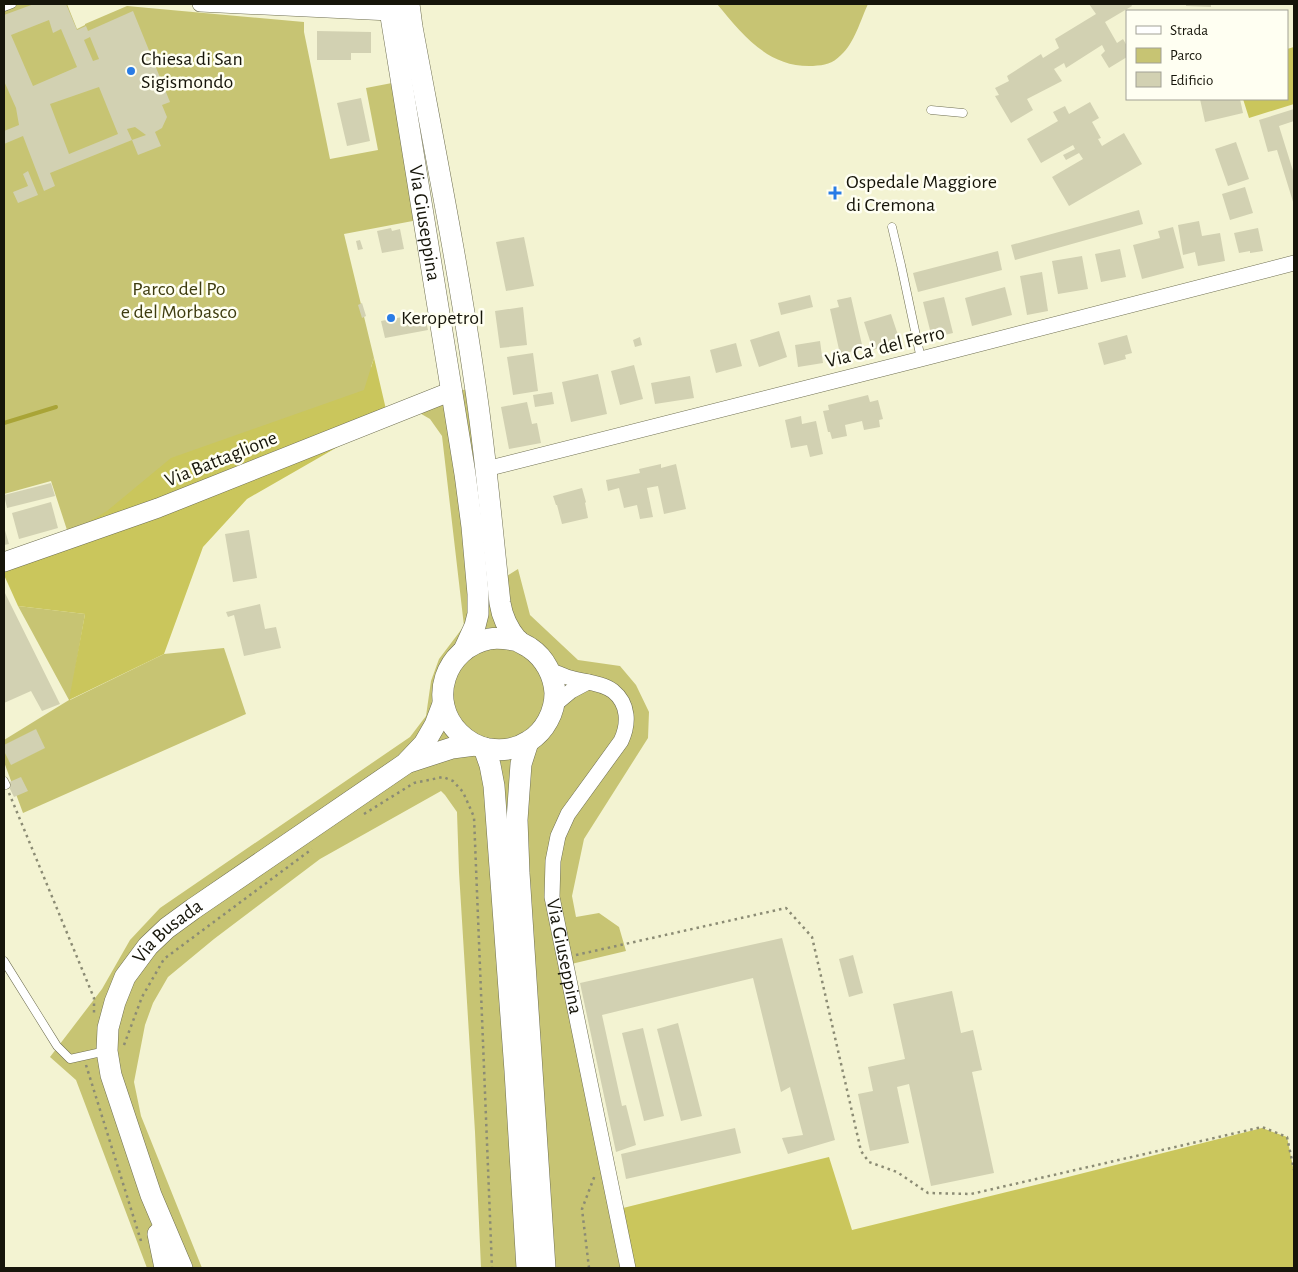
<svg xmlns="http://www.w3.org/2000/svg" width="1298" height="1272" font-family="'Alegreya Sans',sans-serif">
<style>
.green{fill:#c7c473}
.forest{fill:#cac65c}
.lines{fill:none;stroke-linecap:round;stroke-linejoin:round}
.stream{stroke:#a9a437;stroke-width:4}
.building{fill:#d2d1b2;fill-rule:evenodd}
.service-casing{stroke:#6f6f52;stroke-width:9}
.minor-casing{stroke:#6f6f52;stroke-width:16}
.tertiary-casing{stroke:#6f6f52;stroke-width:20}
.secondary-casing{stroke:#6f6f52;stroke-width:22}
.path{stroke:#8b8b74;stroke-width:2.5;stroke-dasharray:2.5 4;stroke-linecap:butt}
.service{stroke:#fff;stroke-width:8}
.minor{stroke:#fff;stroke-width:15}
.tertiary{stroke:#fff;stroke-width:19}
.secondary{stroke:#fff;stroke-width:21}
.poi-dot{fill:#297ce6;stroke:#fffff2;stroke-width:2}
.labels{text-anchor:middle;dominant-baseline:central;stroke-width:5;stroke-linejoin:round;paint-order:stroke}
.poi-label{font-size:20px;fill:#16150a;stroke:#fffff2;text-anchor:start}
.street-label{font-size:20px;fill:#16150a;stroke:#fffff2}
.park-label{font-size:20px;fill:#3e3c0f;stroke:#fffff2}
</style>
<rect width="100%" height="100%" fill="#f3f3d2"/>
<path class="green" d="M 4,4 L 67,4 L 77,29 L 85,25 L 85,24 L 127,6 L 304,22 L 304,32 L 330,159 L 378,150 L 366,88 L 392,83 L 418,220 L 344,234 L 374,358 L 371,367 L 381,411 L 68,533 L 51,481 L 4,494 Z
M 717,4 L 868,4 C 861,19 854,44 841,55 C 832,64 825,65 813,66 C 768,68 743,35 717,4 Z
M 475,386 L 497,582 L 518,569 L 530,615 L 578,660 L 620,666 L 636,685 L 649,712 L 648,738 L 584,839 L 572,896 L 576,917 L 599,913 L 619,927 L 626,951 L 567,965 L 630,1268 L 481,1268 L 475,1132 L 459,872 L 457,812 L 445,795 L 441,791 L 320,859 L 214,939 L 168,977 L 153,1003 L 145,1025 L 134,1082 L 141,1116 L 202,1268 L 147,1268 L 76,1080 L 50,1057 L 102,989 L 130,940 L 160,908 L 410,737 L 426,716 L 431,681 L 439,659 L 464,626 L 442,436 L 430,419 L 411,408 Z
M 18,606 L 85,614 L 70,700 L 164,654 L 224,648 L 246,714 L 23,813 L 4,762 L 4,740 L 69,700 Z"/>
<path class="forest" d="M 1294,47 L 1294,104 L 1249,118 L 1243,99 L 1287,99 L 1287,49 Z
M 374,358 L 388,418 L 247,499 L 203,547 L 164,654 L 69,700 L 85,614 L 18,606 L 4,575 L 4,564 L 80,527 L 107,511 L 171,458 L 364,390 Z
M 1262,1128 L 1287,1137 L 1294,1172 L 1294,1268 L 630,1268 L 619,1209 L 829,1157 L 852,1230 L 1064,1178 Z"/>
<g class="lines">
<path class="stream" d="M 4,423 L 56,407"/>
</g>
<path class="building" d="M 34,4 L 66,4 L 77,30 L 86,26 L 88,31 L 133,11 L 170,102 L 162,105 L 167,117 L 162,128 L 155,132 L 161,146 L 138,155 L 132,140 L 50,173 L 55,186 L 44,191 L 23,136 L 4,144 L 4,131 L 19,125 L 16,108 L 4,81 L 4,55 L 5,54 L 4,50 L 4,15 ZM 49,20 L 53,33 L 61,29 L 77,67 L 33,86 L 11,35 ZM 90,37 L 99,59 L 93,61 L 84,40 ZM 99,87 L 118,134 L 69,154 L 50,104 ZM 135,127 L 146,135 L 132,140 L 127,129 Z
M 1089,4 L 1131,4 L 1132,6 L 1105,22 L 1117,43 L 1123,39 L 1127,46 L 1127,57 L 1109,68 L 1101,55 L 1105,51 L 1102,45 L 1066,68 L 1064,63 L 1054,69 L 1062,81 L 1027,99 L 1033,110 L 1011,123 L 995,96 L 999,95 L 995,88 L 1009,81 L 1007,76 L 1041,54 L 1043,58 L 1059,48 L 1055,39 L 1096,14 Z
M 1186,4 L 1211,4 L 1211,7 L 1186,6 Z
M 317,31 L 371,32 L 371,53 L 351,53 L 351,60 L 317,60 Z
M 361,98 L 370,141 L 347,146 L 337,103 Z
M 1200,99 L 1240,99 L 1243,113 L 1205,122 Z
M 1090,102 L 1099,118 L 1092,122 L 1101,138 L 1098,139 L 1102,146 L 1124,133 L 1142,164 L 1069,206 L 1052,177 L 1083,159 L 1079,153 L 1066,160 L 1063,155 L 1075,149 L 1073,145 L 1041,163 L 1027,139 L 1058,121 L 1053,112 L 1065,106 L 1069,114 Z
M 1294,109 L 1294,121 L 1279,126 L 1294,174 L 1294,205 L 1277,150 L 1268,152 L 1259,120 Z
M 1236,142 L 1249,179 L 1228,186 L 1215,149 Z
M 28,171 L 38,195 L 18,203 L 13,192 L 28,186 L 23,174 Z
M 1245,187 L 1253,213 L 1230,220 L 1222,194 Z
M 1139,210 L 1143,224 L 1015,260 L 1011,245 Z
M 1199,221 L 1202,236 L 1220,233 L 1225,261 L 1198,266 L 1195,252 L 1183,255 L 1178,225 Z
M 1173,227 L 1184,268 L 1142,279 L 1133,245 L 1160,238 L 1158,231 Z
M 391,228 L 392,231 L 400,229 L 404,249 L 382,253 L 377,231 Z
M 1258,228 L 1263,251 L 1250,253 L 1250,251 L 1239,253 L 1234,233 Z
M 524,237 L 534,286 L 506,291 L 496,242 Z
M 360,240 L 363,249 L 358,250 L 356,241 Z
M 1120,249 L 1126,277 L 1101,282 L 1095,254 Z
M 998,251 L 1002,270 L 918,292 L 913,273 Z
M 1082,256 L 1088,289 L 1058,294 L 1052,261 Z
M 1042,272 L 1048,311 L 1027,315 L 1020,276 Z
M 1005,287 L 1012,315 L 972,326 L 965,298 Z
M 810,295 L 813,307 L 781,315 L 778,303 Z
M 851,297 L 863,349 L 840,354 L 830,309 L 839,307 L 837,300 Z
M 944,297 L 953,333 L 932,338 L 923,302 Z
M 362,303 L 366,316 L 362,318 L 358,305 Z
M 523,307 L 527,345 L 500,348 L 495,311 Z
M 424,313 L 428,330 L 385,338 L 381,321 Z
M 891,314 L 900,341 L 873,350 L 864,322 Z
M 779,331 L 787,357 L 759,367 L 750,340 Z
M 1127,335 L 1132,353 L 1125,355 L 1126,359 L 1104,365 L 1098,343 Z
M 640,337 L 642,345 L 635,347 L 633,340 Z
M 820,341 L 823,363 L 798,367 L 795,345 Z
M 736,343 L 742,366 L 716,373 L 710,350 Z
M 533,353 L 538,391 L 513,395 L 507,357 Z
M 634,365 L 643,399 L 620,405 L 611,371 Z
M 598,374 L 607,414 L 571,422 L 562,382 Z
M 690,376 L 694,398 L 655,404 L 651,383 Z
M 552,392 L 554,404 L 535,407 L 533,395 Z
M 868,395 L 870,402 L 878,400 L 883,419 L 879,420 L 880,427 L 864,430 L 862,421 L 845,425 L 847,436 L 832,439 L 830,432 L 828,432 L 823,411 L 829,410 L 828,405 Z
M 527,402 L 532,424 L 537,423 L 541,443 L 509,449 L 501,407 Z
M 801,416 L 802,424 L 816,421 L 823,454 L 810,457 L 807,445 L 791,448 L 785,420 Z
M 661,464 L 661,468 L 676,464 L 686,509 L 664,514 L 658,486 L 647,488 L 653,517 L 640,519 L 637,505 L 624,508 L 619,488 L 608,491 L 606,480 L 640,473 L 639,469 Z
M 51,483 L 55,496 L 7,508 L 4,495 Z
M 582,488 L 586,502 L 585,503 L 588,518 L 562,524 L 557,505 L 556,505 L 553,496 Z
M 51,502 L 58,528 L 19,539 L 12,513 Z
M 4,527 L 9,544 L 4,545 Z
M 249,530 L 257,578 L 233,582 L 225,534 Z
M 4,591 L 60,704 L 42,711 L 31,691 L 4,703 L 4,676 L 5,675 L 4,671 Z
M 260,604 L 265,629 L 276,627 L 281,648 L 244,656 L 234,615 L 228,617 L 226,612 Z
M 36,729 L 45,748 L 11,765 L 4,751 L 4,745 Z
M 21,777 L 28,791 L 14,797 L 7,783 Z
M 782,938 L 835,1140 L 788,1154 L 782,1138 L 803,1135 L 790,1087 L 781,1092 L 753,978 L 602,1015 L 622,1106 L 626,1105 L 636,1145 L 616,1152 L 580,983 Z
M 853,955 L 863,993 L 849,997 L 839,959 Z
M 952,991 L 961,1033 L 973,1030 L 982,1070 L 972,1072 L 994,1173 L 931,1186 L 909,1084 L 897,1087 L 909,1143 L 870,1151 L 858,1094 L 873,1091 L 868,1067 L 905,1059 L 893,1004 Z
M 678,1023 L 702,1116 L 681,1121 L 657,1029 Z
M 643,1028 L 664,1116 L 644,1121 L 622,1033 Z
M 735,1128 L 741,1153 L 626,1179 L 621,1154 Z"/>
<g class="lines">
<g class="service-casing">
<path id="service" d="M 4,7 L 12,4
M 931,110 L 963,113
M 892,227 L 901,265 L 921,359
M 4,781 L 6,785
M 4,961 L 57,1046 L 70,1059 L 106,1051"/>
</g>
<g class="minor-casing">
<g id="minor">
<path d="M 200,4 L 390,13"/>
<path d="M 486,469 L 921,359 L 1294,263"/>
<path id="s1" d="M 549,670 C 555,672 561,675 567,677 C 582,682 601,682 613,691 C 629,704 629,724 621,741 L 568,814 L 558,836 L 553,861 L 552,897 L 628,1268"/>
<path d="M 553,706 L 571,691 L 588,682"/>
</g>
</g>
<g class="tertiary-casing">
<path id="tertiary" d="M 4,562 L 158,508 L 452,391"/>
</g>
<g class="secondary-casing">
<g id="secondary">
<path id="s2" d="M 389,4 L 465,474 L 472,527 L 478,594 L 478,614 L 475,626 L 464,650"/>
<path d="M 409,4 L 412,27 C 434,146 458,265 475,384 C 486,457 492,530 500,603 C 502,616 508,629 517,640 C 521,644 526,645 530,648 C 545,658 554,676 555,693 C 555,712 545,731 529,741 C 517,749 503,751 489,749 C 477,747 467,741 459,733 C 427,701 445,648 489,639 C 499,637 509,639 519,641"/>
<path d="M 528,742 L 521,764 L 517,820 L 519,873 L 545,1268"/>
<path d="M 484,748 L 490,765 L 494,786 L 515,1071 L 527,1268"/>
<path d="M 409,762 L 452,748 L 475,745"/>
<path d="M 158,1234 L 165,1268"/>
<path id="s3" d="M 182,1268 L 151,1195 L 111,1075 L 107,1051 L 108,1028 L 115,1002 L 125,977 L 148,946 L 167,928 L 193,909 L 405,764 L 424,744 L 435,725 L 443,704"/>
</g>
</g>
<path class="path" d="M 9,793 L 94,998 L 94,1013
M 364,814 L 414,783 L 443,777 L 453,781 L 463,792 L 474,817 L 492,1268
M 576,955 L 786,908 L 812,937 L 861,1151 L 869,1162 L 897,1172 L 928,1193 L 971,1194 L 1262,1127 L 1287,1137 L 1294,1170
M 124,1045 L 142,997 L 164,959 L 312,849
M 86,1065 L 141,1241
M 589,1268 L 582,1209 L 595,1175"/>
<use href="#service" class="service"/>
<use href="#minor" class="minor"/>
<use href="#tertiary" class="tertiary"/>
<use href="#secondary" class="secondary"/>
</g>
<g class="poi-dot">
<circle cx="131" cy="71" r="5"/>
<path d="M832.5 185.5h5v5h5v5h-5v5h-5v-5h-5v-5h5z"/>
<circle cx="391" cy="318" r="5"/>
</g>
<g class="labels">
<g class="poi-label">
<text x="141" y="59">Chiesa di San<tspan x="141" dy="23">Sigismondo</tspan></text>
<text x="846" y="182">Ospedale Maggiore<tspan x="846" dy="23">di Cremona</tspan></text>
<text x="401" y="318">Keropetrol</text>
</g>
<g class="street-label">
<text stroke="none"><textPath href="#s2" startOffset="222">Via Giuseppina</textPath></text>
<text transform="translate(885 347) rotate(-14)">Via Ca' del Ferro</text>
<text transform="translate(221 459) rotate(-22)">Via Battaglione</text>
<text stroke="none"><textPath href="#s3" startOffset="370">Via Busada</textPath></text>
<text stroke="none"><textPath href="#s1" startOffset="359">Via Giuseppina</textPath></text>
</g>
<g class="park-label">
<text x="179" y="289">Parco del Po<tspan x="179" dy="23">e del Morbasco</tspan></text>
</g>
</g>
<rect width="1298" height="1272" fill="none" stroke="#16150a" stroke-width="10"/>
<rect x="1126" y="10" width="162" height="90" fill="#fffff2" stroke="#a2a195"/>
<rect x="1136" y="26" width="25" height="8" fill="#ffffff" stroke="#a2a195"/>
<text x="1170" y="35" font-size="15" fill="#16150a">Strada</text>
<rect x="1136" y="48" width="25" height="15" fill="#c7c473" stroke="#a2a195"/>
<text x="1170" y="60" font-size="15" fill="#16150a">Parco</text>
<rect x="1136" y="72" width="25" height="15" fill="#d2d1b2" stroke="#a2a195"/>
<text x="1170" y="85" font-size="15" fill="#16150a">Edificio</text>
</svg>
